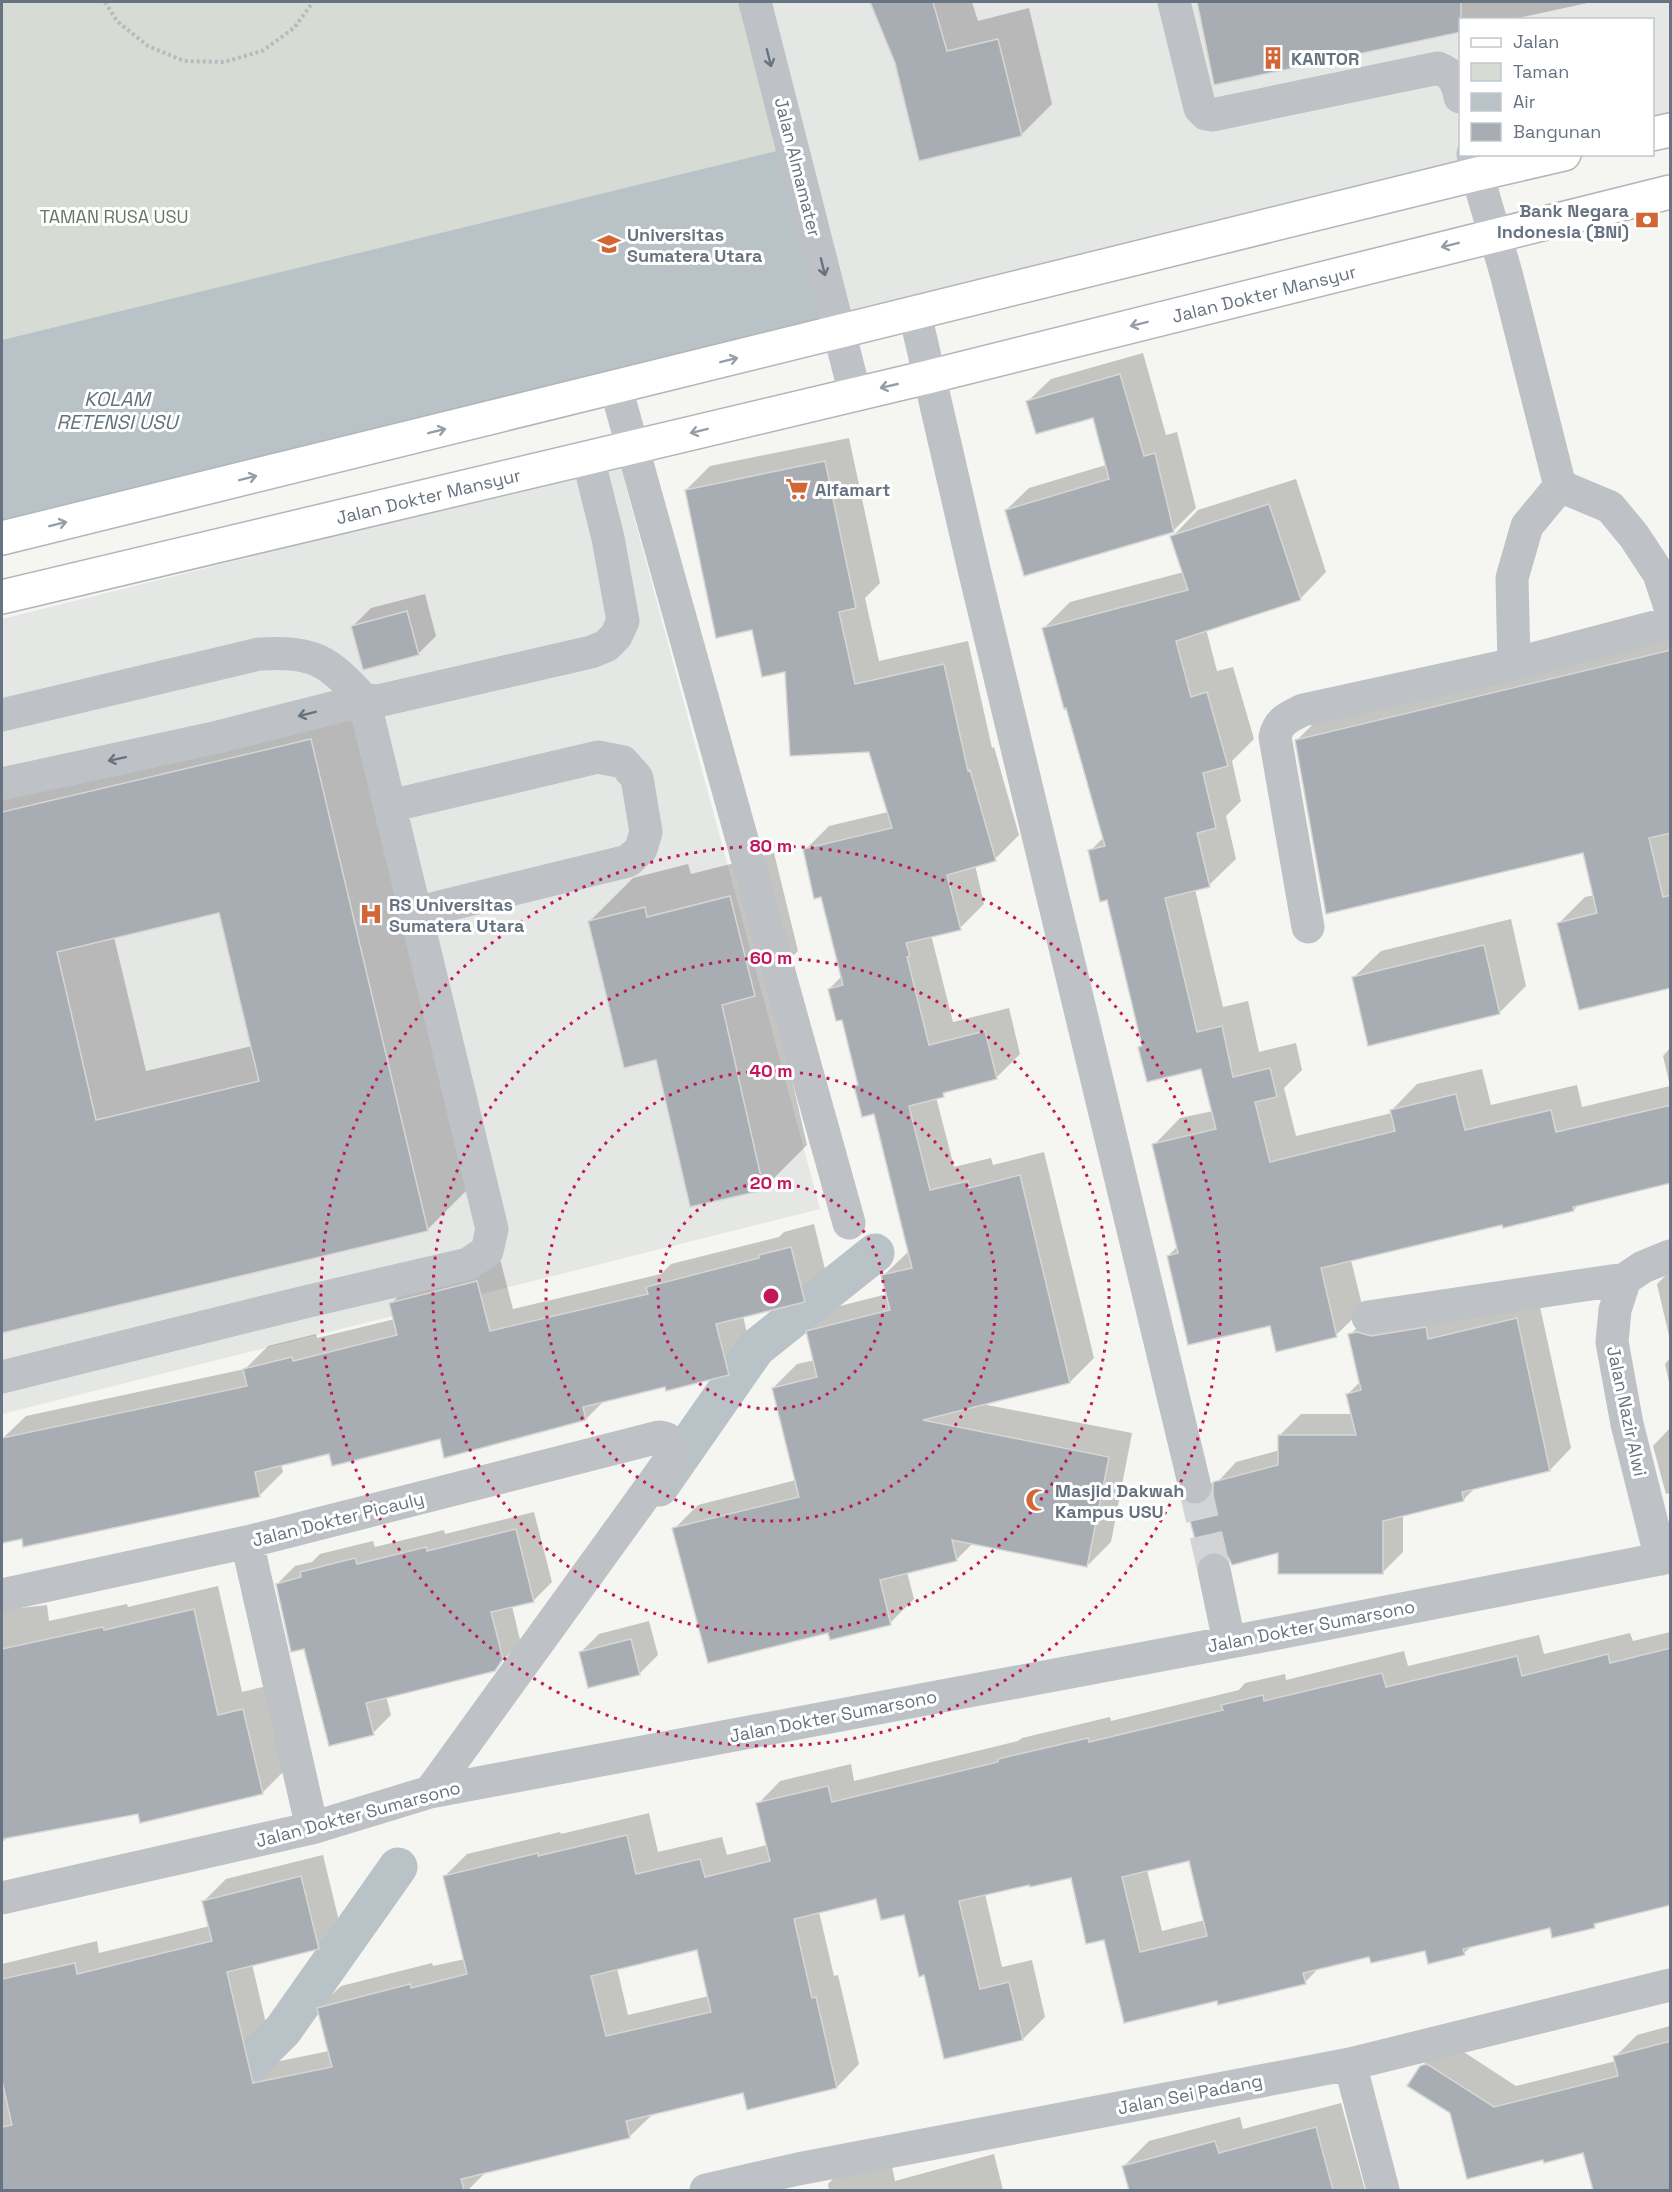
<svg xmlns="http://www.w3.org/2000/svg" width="1672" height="2192" font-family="'Space Grotesk',sans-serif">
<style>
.built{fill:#e5e7e5}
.green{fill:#d6dbd3}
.water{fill:#b9c2c7}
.shadow{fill:#0003;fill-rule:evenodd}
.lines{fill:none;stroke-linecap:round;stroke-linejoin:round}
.canal{stroke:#b9c2c7;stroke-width:39}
.building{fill:#a7adb3;stroke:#d6d6d4;stroke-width:1.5;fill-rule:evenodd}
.minor-tunnel{stroke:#d2d4d6;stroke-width:33;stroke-dasharray:33 16;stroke-linecap:butt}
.major-casing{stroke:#b2b5b9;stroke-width:36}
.path{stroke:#b8babd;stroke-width:4;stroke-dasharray:3 3;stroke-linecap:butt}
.minor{stroke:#bec1c5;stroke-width:33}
.major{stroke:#fff;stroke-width:33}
.oneway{stroke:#677380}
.oneway2{stroke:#959da6}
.ring{fill:none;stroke:#c2185b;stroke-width:3;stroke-dasharray:3 6}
.labels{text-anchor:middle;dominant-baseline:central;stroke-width:6;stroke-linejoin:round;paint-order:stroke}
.poi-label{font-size:18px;font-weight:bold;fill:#677380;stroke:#fff;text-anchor:start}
.street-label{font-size:18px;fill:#677380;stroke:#fff}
.park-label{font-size:18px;fill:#677865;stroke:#fff}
.water-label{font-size:20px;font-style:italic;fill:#63737d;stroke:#fff}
.centre{fill:#c2185b;stroke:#fff;stroke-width:3}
.ring-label{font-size:18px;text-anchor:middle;font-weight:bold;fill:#c2185b;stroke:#fff;stroke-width:6;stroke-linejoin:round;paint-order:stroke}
</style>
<rect width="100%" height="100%" fill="#f5f5f2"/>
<path class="built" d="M 2,2 L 1670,2 L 1670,136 L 1653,141 L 1652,20 L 1460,20 L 1460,154 L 1593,155 L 840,333 L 2,538 Z
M 620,465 L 820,1209 L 2,1414 L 2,619 Z"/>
<path class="green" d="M 2,2 L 755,2 L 793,147 L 2,340 Z"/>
<path class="water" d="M 793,147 L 840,333 L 2,538 L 2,340 Z"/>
<path class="shadow" d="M 877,2 L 972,2 L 978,21 L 1029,8 L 1052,104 L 1021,135 L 897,63 L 873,5 Z
M 1198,2 L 1592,2 L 1509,20 L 1460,20 L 1216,83 Z
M 1143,353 L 1166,435 L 1177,432 L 1196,508 L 1174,530 L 1025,575 L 1006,510 L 1029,488 L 1106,465 L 1094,416 L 1028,401 L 1051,379 Z
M 849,438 L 880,583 L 865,598 L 879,661 L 968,641 L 992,748 L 994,747 L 1019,835 L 995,859 L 975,865 L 984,904 L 960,928 L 931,935 L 953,1022 L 1009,1008 L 1020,1054 L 996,1078 L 949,1089 L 943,1095 L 936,1097 L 954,1167 L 991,1158 L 993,1165 L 1044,1152 L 1094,1358 L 1070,1382 L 982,1404 L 1132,1433 L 1111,1542 L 1087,1566 L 973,1543 L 956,1560 L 907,1572 L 914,1599 L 890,1623 L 829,1631 L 674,1529 L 698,1505 L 796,1480 L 773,1388 L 797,1364 L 815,1360 L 808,1332 L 832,1308 L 887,1294 L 883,1276 L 909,1251 L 875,1113 L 855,1086 L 859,1083 L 843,1018 L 829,989 L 842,976 L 822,896 L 805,850 L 829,826 L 888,812 L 870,751 L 787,670 L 753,629 L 686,490 L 710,466 Z
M 1296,479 L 1326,572 L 1300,599 L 1206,629 L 1217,671 L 1233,667 L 1254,739 L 1232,761 L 1241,801 L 1226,816 L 1236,859 L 1209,885 L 1195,889 L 1223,1007 L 1248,1001 L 1259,1052 L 1296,1043 L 1302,1070 L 1284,1088 L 1296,1136 L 1392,1113 L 1391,1111 L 1417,1084 L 1482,1069 L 1491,1105 L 1577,1085 L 1582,1107 L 1670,1086 L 1663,1056 L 1670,1048 L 1670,1184 L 1670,1182 L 1580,1203 L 1574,1210 L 1504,1226 L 1503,1223 L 1351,1260 L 1363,1309 L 1336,1335 L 1271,1324 L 1168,1256 L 1178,1246 L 1154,1145 L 1180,1118 L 1213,1111 L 1202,1067 L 1139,1047 L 1143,1044 L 1108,899 L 1090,851 L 1104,837 L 1044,628 L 1070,602 L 1184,572 L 1172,537 L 1198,510 Z
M 425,594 L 436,636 L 418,654 L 353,626 L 371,608 Z
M 1670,631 L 1670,987 L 1559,923 L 1585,897 L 1595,895 L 1584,852 L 1296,741 L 1323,714 Z
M 360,690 L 477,1180 L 427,1230 L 2,1331 L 2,775 ZM 220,911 L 252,1046 L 146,1071 L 114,937 Z
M 774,853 L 798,951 L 769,980 L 807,1145 L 764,1188 L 657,1058 L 589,922 L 633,878 L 688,864 L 691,874 Z
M 1511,919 L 1526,986 L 1499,1013 L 1354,977 L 1381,951 Z
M 814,1224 L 827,1277 L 804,1301 L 743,1316 L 751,1350 L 728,1374 L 666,1385 L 604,1401 L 586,1419 L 330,1452 L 281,1464 L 283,1472 L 259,1496 L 2,1542 L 2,1447 L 4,1446 L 2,1439 L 26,1416 L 245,1369 L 268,1346 L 316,1334 L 317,1338 L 395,1319 L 391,1304 L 414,1280 L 500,1259 L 513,1309 L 661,1274 L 671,1264 L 779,1237 L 784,1232 Z
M 1670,1271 L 1670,1340 L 1657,1284 Z
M 1538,1298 L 1571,1448 L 1550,1470 L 1475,1488 L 1463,1500 L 1403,1514 L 1403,1552 L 1382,1573 L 1279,1552 L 1229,1556 L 1220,1551 L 1209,1550 L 1201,1556 L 1186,1502 L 1207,1482 L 1215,1485 L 1236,1462 L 1280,1450 L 1280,1435 L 1301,1414 L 1352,1414 L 1348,1394 L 1361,1381 L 1350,1335 L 1371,1313 Z
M 1670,1358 L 1670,1387 L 1665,1364 Z
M 1670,1428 L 1670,1493 L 1666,1494 L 1653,1446 Z
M 534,1512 L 552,1582 L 534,1600 L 512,1606 L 520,1640 L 512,1651 L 494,1669 L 386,1696 L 391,1715 L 373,1733 L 306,1647 L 277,1584 L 295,1566 L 312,1562 L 320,1554 L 373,1541 L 375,1547 L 444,1530 L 445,1534 Z
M 218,1586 L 242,1692 L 267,1686 L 286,1769 L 262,1793 L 139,1812 L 10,1836 L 2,1842 L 2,1610 L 47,1605 L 49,1621 L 127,1604 L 128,1607 Z
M 649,1621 L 658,1655 L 640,1673 L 581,1652 L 599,1634 Z
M 1670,1632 L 1670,1899 L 1599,1921 L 1594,1926 L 1551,1926 L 1473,1945 L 1464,1953 L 1426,1949 L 1370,1955 L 1319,1968 L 1305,1982 L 1218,1999 L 1105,1938 L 1072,1876 L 1030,1883 L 985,1894 L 1002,1967 L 1032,1960 L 1045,2017 L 1023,2039 L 925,1974 L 905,1913 L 877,1897 L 819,1912 L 834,1976 L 838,1975 L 859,2064 L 837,2087 L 744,2091 L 652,2115 L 629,2137 L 487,2171 L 468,2190 L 2,2190 L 2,1964 L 97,1941 L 99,1953 L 210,1926 L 204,1901 L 226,1879 L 323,1855 L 340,1925 L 318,1947 L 252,1964 L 275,2062 L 329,2051 L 318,2008 L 341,1986 L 432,1963 L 433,1966 L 465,1959 L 445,1876 L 467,1854 L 560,1832 L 561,1834 L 649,1813 L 658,1852 L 722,1837 L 727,1855 L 767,1845 L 758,1804 L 780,1781 L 851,1764 L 854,1781 L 1018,1741 L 1022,1738 L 1110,1717 L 1111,1721 L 1239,1690 L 1245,1683 L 1285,1674 L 1286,1680 L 1404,1651 L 1408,1666 L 1539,1635 L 1544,1654 L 1630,1633 L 1633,1641 ZM 1190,1860 L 1205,1920 L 1162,1931 L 1147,1870 ZM 698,1949 L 709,1996 L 628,2015 L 617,1968 Z
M 1670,2026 L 1670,2190 L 1594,2190 L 1584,2151 L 1544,2158 L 1451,2112 L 1421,2067 L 1443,2045 L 1450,2043 L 1516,2086 L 1616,2061 L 1615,2057 L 1637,2035 Z
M 1341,2103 L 1365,2190 L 1130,2190 L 1124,2166 L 1149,2141 L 1240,2117 L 1243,2129 Z
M 889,2152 L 895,2181 L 994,2154 L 1003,2190 L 829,2190 L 828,2184 L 853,2159 Z"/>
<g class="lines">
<path class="canal" d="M 659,1487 L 756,1348 L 875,1253
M 211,2102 L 283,2030 L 398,1867"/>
</g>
<path class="building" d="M 870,2 L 933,2 L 947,51 L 998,39 L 1022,136 L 919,161 L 895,63 Z
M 1197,2 L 1461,2 L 1461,32 L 1214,85 Z
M 1120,374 L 1144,456 L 1155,453 L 1174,532 L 1024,576 L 1005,510 L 1109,479 L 1093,418 L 1036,434 L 1026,401 Z
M 825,461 L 856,608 L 839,612 L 855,684 L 944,664 L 968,771 L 970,770 L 996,861 L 947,875 L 961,930 L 906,943 L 910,956 L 907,957 L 929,1045 L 985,1031 L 997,1079 L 943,1093 L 944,1097 L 909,1106 L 930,1190 L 968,1181 L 969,1188 L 1020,1175 L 1070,1383 L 923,1420 L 1109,1457 L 1087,1567 L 952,1540 L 957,1561 L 880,1580 L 891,1625 L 830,1640 L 828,1633 L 708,1663 L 672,1528 L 799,1497 L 772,1388 L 817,1377 L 806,1331 L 890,1310 L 881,1275 L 912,1268 L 874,1114 L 862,1117 L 854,1086 L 858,1085 L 842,1020 L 836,1021 L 828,989 L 843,985 L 821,897 L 814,899 L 803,849 L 892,828 L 869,752 L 790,756 L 785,672 L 762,677 L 752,630 L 716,638 L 685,490 Z
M 1269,504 L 1301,600 L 1176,641 L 1191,697 L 1207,692 L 1228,766 L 1203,773 L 1216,828 L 1197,833 L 1210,887 L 1165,898 L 1197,1032 L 1222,1026 L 1233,1077 L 1270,1068 L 1277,1097 L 1255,1102 L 1270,1162 L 1395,1131 L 1390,1110 L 1456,1094 L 1465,1130 L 1551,1110 L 1556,1132 L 1671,1105 L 1671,1183 L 1573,1207 L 1574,1211 L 1503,1228 L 1502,1225 L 1321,1268 L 1337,1337 L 1276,1352 L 1270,1326 L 1188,1345 L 1167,1256 L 1178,1253 L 1152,1144 L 1216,1129 L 1201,1069 L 1147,1082 L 1138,1047 L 1142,1046 L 1107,900 L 1100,902 L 1088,850 L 1105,846 L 1066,708 L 1064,709 L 1042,628 L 1188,590 L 1170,536 Z
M 407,611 L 419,655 L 363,670 L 351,626 Z
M 1671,650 L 1671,833 L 1649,838 L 1663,897 L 1671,895 L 1671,988 L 1579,1010 L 1557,923 L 1597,913 L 1583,853 L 1326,914 L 1295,740 Z
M 311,739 L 428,1231 L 2,1333 L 2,812 ZM 219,913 L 259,1081 L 96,1120 L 57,952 Z
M 730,896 L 755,996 L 722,1005 L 764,1190 L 690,1207 L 656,1060 L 624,1068 L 588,921 L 645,907 L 647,917 Z
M 1484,945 L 1500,1014 L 1368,1046 L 1352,977 Z
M 791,1247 L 805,1302 L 716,1324 L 729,1375 L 666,1391 L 665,1387 L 583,1407 L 586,1420 L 444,1458 L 440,1439 L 332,1466 L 329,1454 L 255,1472 L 260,1497 L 23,1547 L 22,1539 L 2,1543 L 2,1438 L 247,1386 L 243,1369 L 292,1357 L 293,1361 L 397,1335 L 389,1303 L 477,1281 L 490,1331 L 648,1294 L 646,1287 L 759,1258 L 759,1255 Z
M 1517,1318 L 1550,1471 L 1462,1492 L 1464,1501 L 1383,1521 L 1383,1574 L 1278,1574 L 1278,1553 L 1232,1565 L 1228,1557 L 1219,1552 L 1210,1552 L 1200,1558 L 1185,1502 L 1190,1505 L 1200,1505 L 1207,1501 L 1213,1493 L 1213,1482 L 1278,1465 L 1278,1435 L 1356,1435 L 1346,1394 L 1361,1390 L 1348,1334 L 1357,1332 L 1371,1336 L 1426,1327 L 1428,1339 Z
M 516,1529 L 534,1602 L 491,1612 L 503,1659 L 495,1671 L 366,1703 L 374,1735 L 329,1746 L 304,1649 L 291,1652 L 276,1584 L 301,1577 L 300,1572 L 355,1558 L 357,1564 L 426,1547 L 427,1551 Z
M 194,1609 L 218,1715 L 243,1709 L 263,1794 L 140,1823 L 138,1814 L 2,1839 L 2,1649 L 103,1627 L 104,1630 Z
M 631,1639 L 640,1675 L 588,1688 L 579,1652 Z
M 1671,1648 L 1671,1905 L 1594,1924 L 1595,1928 L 1552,1938 L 1550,1928 L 1463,1949 L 1465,1955 L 1428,1964 L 1425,1951 L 1371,1963 L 1369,1957 L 1303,1973 L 1306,1984 L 1218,2005 L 1217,2001 L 1124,2023 L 1104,1940 L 1086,1944 L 1071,1878 L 1030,1887 L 1029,1885 L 959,1901 L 980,1989 L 1009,1982 L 1023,2040 L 944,2059 L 924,1975 L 919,1977 L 904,1915 L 881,1920 L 876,1899 L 794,1919 L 812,1998 L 816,1997 L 837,2088 L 747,2110 L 743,2093 L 626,2121 L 630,2138 L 461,2179 L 464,2190 L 2,2190 L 2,2127 L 12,2125 L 2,2081 L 2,1979 L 75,1963 L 77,1974 L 212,1941 L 202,1901 L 301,1876 L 319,1949 L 227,1972 L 253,2083 L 332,2067 L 317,2008 L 410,1984 L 411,1988 L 467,1974 L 443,1876 L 538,1853 L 538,1856 L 627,1835 L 636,1874 L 700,1859 L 705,1877 L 770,1861 L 756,1803 L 828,1786 L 832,1802 L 998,1762 L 998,1759 L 1088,1738 L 1089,1742 L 1223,1710 L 1221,1705 L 1263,1695 L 1264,1701 L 1382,1673 L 1386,1687 L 1517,1656 L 1522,1676 L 1608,1654 L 1610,1663 ZM 1189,1861 L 1207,1936 L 1140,1952 L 1122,1877 ZM 697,1950 L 711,2012 L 606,2036 L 591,1976 Z
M 1671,2041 L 1671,2190 L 1593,2190 L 1583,2153 L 1544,2163 L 1543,2160 L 1467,2179 L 1450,2113 L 1407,2086 L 1420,2066 L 1427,2064 L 1494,2107 L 1618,2076 L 1613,2056 Z
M 1316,2127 L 1333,2190 L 1129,2190 L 1122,2166 L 1215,2141 L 1219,2153 Z"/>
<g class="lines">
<path class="minor-tunnel" d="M 1195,1487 L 1214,1570"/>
<g class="major-casing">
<g id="major">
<path d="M 1652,134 L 1670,130"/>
<path d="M 2,538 L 1477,174 L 1564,154"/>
<path id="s1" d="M 2,597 L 928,377 L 1670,192"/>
</g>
</g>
<path class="path" d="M 105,2 L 117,21 L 148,46 L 184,61 L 224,62 L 262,51 L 294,28 L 313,2"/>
<path class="minor" d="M 755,2 L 855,394
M 1174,2 L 1200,108 L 1206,114 L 1212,115 L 1438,68 C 1453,74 1457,81 1460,97
M 1473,154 L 1477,174 L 1506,273 L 1560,486 L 1610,507 L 1634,536 L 1659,574 L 1670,607
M 915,314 L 973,565 L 1195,1487
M 616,388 L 849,1223
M 1560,486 L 1527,526 L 1512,578 L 1514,664 L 1670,623
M 2,715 L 259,654 C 315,651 327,660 364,700 L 378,701 L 591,652 L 606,646 L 616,636 L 623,621 L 608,538 L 588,458
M 2,784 L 218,737 L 364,700 L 492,1229 L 487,1251 L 468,1264 L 309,1301 L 2,1377
M 390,806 L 598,757 L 623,762 L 637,778 L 646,832 L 641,849 L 628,861 L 415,913
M 1308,927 L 1275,737 C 1278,721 1289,717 1303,710 L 1514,664
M 1368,1317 L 1625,1279
M 247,1542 L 312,1828
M 1661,1559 L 1627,1424 L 1612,1342 L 1615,1310 L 1625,1279 L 1643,1267 L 1670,1256
M 1214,1570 L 1229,1641
M 2,1595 L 247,1542 L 659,1437 C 668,1438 671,1441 675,1449 L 673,1456 L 430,1792
M 2,1898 L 312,1828 L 430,1792 L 1273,1634 L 1670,1557
M 1350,2064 L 1383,2190
M 706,2190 L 798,2169 L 1350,2064 L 1670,1985"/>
<use href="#major" class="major"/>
</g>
<defs><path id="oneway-shaft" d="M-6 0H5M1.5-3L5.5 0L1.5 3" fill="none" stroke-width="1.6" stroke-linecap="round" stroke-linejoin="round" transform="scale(1.5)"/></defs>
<g class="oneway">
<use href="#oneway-shaft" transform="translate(769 58) rotate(76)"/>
<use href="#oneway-shaft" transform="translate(823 267) rotate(76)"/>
<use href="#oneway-shaft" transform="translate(307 714) rotate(166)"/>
<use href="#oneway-shaft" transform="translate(117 759) rotate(168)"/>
</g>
<g class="oneway2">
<use href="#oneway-shaft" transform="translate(1450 245) rotate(166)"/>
<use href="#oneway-shaft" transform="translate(1139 324) rotate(166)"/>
<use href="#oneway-shaft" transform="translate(729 360) rotate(-14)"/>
<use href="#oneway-shaft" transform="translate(889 386) rotate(167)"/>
<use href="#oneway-shaft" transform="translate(437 431) rotate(-14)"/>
<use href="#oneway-shaft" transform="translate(699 431) rotate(166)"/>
<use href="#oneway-shaft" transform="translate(248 478) rotate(-14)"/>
<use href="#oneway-shaft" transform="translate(58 524) rotate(-14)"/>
</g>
<g class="ring">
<circle cx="771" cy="1296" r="113"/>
<circle cx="771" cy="1296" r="225"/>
<circle cx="771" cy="1296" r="338"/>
<circle cx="771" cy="1296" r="450"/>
</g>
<defs>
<g id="building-bare" transform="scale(1.8)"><path d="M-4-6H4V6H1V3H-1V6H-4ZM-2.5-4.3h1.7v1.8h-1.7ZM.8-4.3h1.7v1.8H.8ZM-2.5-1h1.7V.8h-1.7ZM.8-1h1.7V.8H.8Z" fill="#d26635" stroke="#fff" stroke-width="2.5" paint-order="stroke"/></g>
<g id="bank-bare" transform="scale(1.8)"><path d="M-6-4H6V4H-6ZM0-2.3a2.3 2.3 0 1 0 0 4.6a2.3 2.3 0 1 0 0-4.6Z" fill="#d26635" stroke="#fff" stroke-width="2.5" paint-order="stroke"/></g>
<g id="university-bare" transform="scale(1.8)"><path d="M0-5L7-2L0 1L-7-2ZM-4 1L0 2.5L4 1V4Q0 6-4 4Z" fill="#d26635" stroke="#fff" stroke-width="2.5" paint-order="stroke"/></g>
<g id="supermarket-bare" transform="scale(1.8)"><path d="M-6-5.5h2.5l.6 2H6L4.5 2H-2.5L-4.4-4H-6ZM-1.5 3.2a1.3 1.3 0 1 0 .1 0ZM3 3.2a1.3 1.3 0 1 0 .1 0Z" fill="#d26635" stroke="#fff" stroke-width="2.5" paint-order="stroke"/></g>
<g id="hospital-bare" transform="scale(1.8)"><path d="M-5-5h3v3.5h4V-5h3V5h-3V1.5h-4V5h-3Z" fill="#d26635" stroke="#fff" stroke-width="2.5" paint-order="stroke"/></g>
<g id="mosque-bare" transform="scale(1.8)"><path d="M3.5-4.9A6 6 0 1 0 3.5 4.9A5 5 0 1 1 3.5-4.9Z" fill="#d26635" stroke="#fff" stroke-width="2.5" paint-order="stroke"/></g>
</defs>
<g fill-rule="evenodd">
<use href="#building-bare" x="1273" y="58"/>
<use href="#bank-bare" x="1647" y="220"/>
<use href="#university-bare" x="609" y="244"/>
<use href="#supermarket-bare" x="797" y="489"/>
<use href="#hospital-bare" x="371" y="914"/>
<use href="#mosque-bare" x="1037" y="1500"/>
</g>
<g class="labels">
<g class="poi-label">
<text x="1291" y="58">KANTOR</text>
<text x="1629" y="210" text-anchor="end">Bank Negara<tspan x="1629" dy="21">Indonesia (BNI)</tspan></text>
<text x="627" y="234">Universitas<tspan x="627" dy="21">Sumatera Utara</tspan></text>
<text x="815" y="489">Alfamart</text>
<text x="389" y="904">RS Universitas<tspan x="389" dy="21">Sumatera Utara</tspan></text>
<text x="1055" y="1490">Masjid Dakwah<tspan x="1055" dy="21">Kampus USU</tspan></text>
</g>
<g class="street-label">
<text transform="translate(798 167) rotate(76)">Jalan Almamater</text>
<text stroke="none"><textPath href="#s1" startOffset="1298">Jalan Dokter Mansyur</textPath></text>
<text stroke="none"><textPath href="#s1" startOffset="438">Jalan Dokter Mansyur</textPath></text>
<text transform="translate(1627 1411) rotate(78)">Jalan Nazir Alwi</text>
<text transform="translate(338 1519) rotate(-14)">Jalan Dokter Picauly</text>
<text transform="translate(1311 1626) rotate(-11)">Jalan Dokter Sumarsono</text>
<text transform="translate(833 1716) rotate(-11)">Jalan Dokter Sumarsono</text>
<text transform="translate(358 1814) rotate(-15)">Jalan Dokter Sumarsono</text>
<text transform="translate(1190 2094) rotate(-11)">Jalan Sei Padang</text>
</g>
<g class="park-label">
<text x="114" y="216">TAMAN RUSA USU</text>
</g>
<g class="water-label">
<text x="117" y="399">KOLAM<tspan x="117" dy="23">RETENSI USU</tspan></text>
</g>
</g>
<circle cx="771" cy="1296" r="9" class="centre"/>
<g class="ring-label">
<text x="771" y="852">80 m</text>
<text x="771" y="964">60 m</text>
<text x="771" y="1077">40 m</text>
<text x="771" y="1189">20 m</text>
</g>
<rect width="1672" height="2192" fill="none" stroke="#677380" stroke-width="6"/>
<rect x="1459" y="18" width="195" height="138" fill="#ffffff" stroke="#c2c7cc" stroke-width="1.5"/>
<rect x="1471" y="38" width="30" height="9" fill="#ffffff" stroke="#c2c7cc" stroke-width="1.5"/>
<text x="1513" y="48" font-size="18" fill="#677380">Jalan</text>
<rect x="1471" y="63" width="30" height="18" fill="#d6dbd3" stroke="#c2c7cc" stroke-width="1.5"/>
<text x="1513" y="78" font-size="18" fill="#677380">Taman</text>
<rect x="1471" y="93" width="30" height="18" fill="#b9c2c7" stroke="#c2c7cc" stroke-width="1.5"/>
<text x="1513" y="108" font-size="18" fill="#677380">Air</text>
<rect x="1471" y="123" width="30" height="18" fill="#a7adb3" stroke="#c2c7cc" stroke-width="1.5"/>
<text x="1513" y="138" font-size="18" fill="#677380">Bangunan</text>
</svg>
